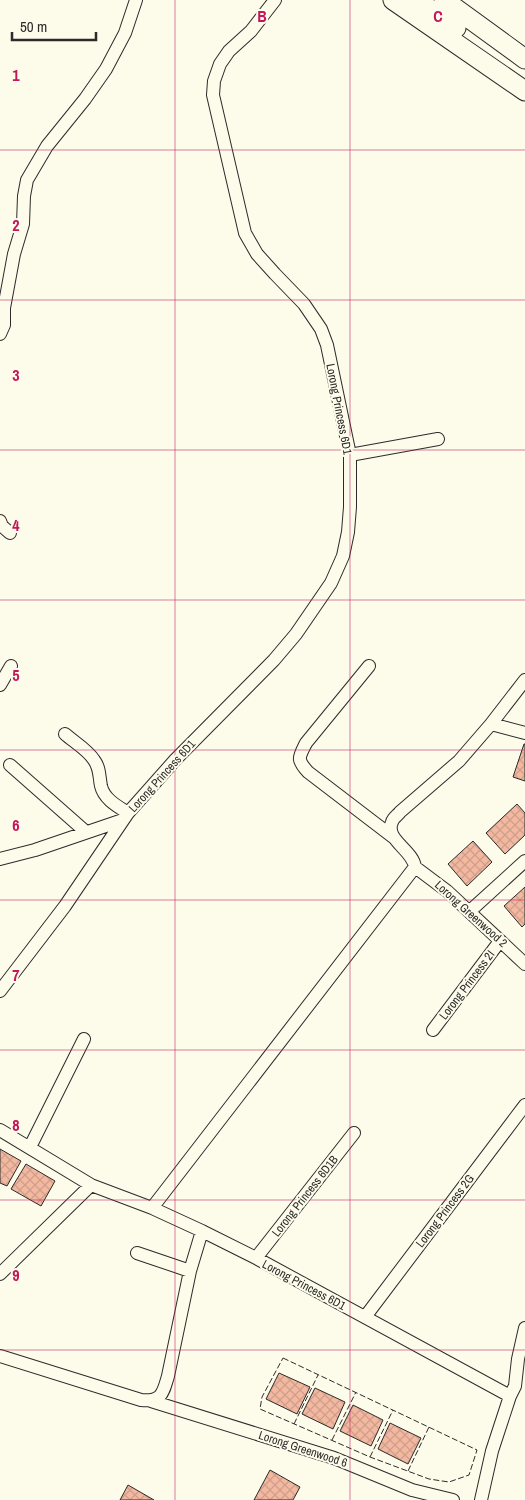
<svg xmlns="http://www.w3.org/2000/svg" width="525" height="1500" font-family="'Archivo Narrow',sans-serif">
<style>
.building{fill:url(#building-cross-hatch);stroke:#2b2b2b}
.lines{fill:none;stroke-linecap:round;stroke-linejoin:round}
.minor-casing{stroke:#2b2b2b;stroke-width:14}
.highway-casing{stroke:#2b2b2b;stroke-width:21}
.minor{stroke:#fdfbea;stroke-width:12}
.highway{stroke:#fdfbea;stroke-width:19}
.fence{stroke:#2b2b2b;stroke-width:1;stroke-dasharray:6 2.5;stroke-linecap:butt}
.grid{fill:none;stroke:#c2185b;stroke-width:1;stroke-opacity:0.55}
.labels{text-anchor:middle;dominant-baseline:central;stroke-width:4;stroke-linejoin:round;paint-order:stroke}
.street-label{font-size:12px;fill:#2b2b2b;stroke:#fdfbea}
.grid-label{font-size:16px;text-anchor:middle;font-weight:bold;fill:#c2185b;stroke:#fdfbea;stroke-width:4;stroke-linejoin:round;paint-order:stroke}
</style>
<defs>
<pattern id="building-cross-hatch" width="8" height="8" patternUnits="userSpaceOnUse" patternTransform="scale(1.25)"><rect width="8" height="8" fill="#f2b8a0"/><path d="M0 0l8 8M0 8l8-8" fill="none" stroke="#d09e8a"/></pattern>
</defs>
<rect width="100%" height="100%" fill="#fdfbea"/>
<path class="building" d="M 524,744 L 525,744 L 525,781 L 513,777 Z
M 517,804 L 525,813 L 525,835 L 505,854 L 486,833 Z
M 473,841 L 492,862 L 467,886 L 448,864 Z
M 525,887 L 525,924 L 522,927 L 504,906 Z
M 0,1149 L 21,1161 L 7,1186 L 0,1183 Z
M 26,1164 L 55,1181 L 41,1206 L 11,1189 Z
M 279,1373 L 310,1387 L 297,1414 L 266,1399 Z
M 315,1388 L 345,1402 L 333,1429 L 302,1414 Z
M 353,1405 L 383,1420 L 371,1446 L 340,1431 Z
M 390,1423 L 421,1438 L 408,1464 L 378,1449 Z
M 270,1470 L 300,1487 L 293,1500 L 254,1500 Z
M 128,1485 L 154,1500 L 120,1500 Z"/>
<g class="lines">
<g class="minor-casing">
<path id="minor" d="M 0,334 L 4,325 L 4,308 L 14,254 L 23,224 L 24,196 L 27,180 L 47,146 L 85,99 L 106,69 L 125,33 L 136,0
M 350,455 L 438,439
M 0,521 L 2,526 L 10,533
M 369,666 L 306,743 C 299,757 296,759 308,772 L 393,837
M 0,685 L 11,666
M 491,724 L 525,733
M 65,734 C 74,742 88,750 94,760 C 100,768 99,776 101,786 C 104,799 117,806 128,813
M 10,765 L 86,832
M 0,859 L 35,850 L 123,820
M 415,867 C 413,850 384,839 392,822 C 393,818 398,815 400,812 L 459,761 L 491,724 L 525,680
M 415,867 L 447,891 L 525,964
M 470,911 L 525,861
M 0,991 L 65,906 L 128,813 L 175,760 L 274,660 L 296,634 L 331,583 L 343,556 L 348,532 L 350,507 L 350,455 L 327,345 L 321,329 L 304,304 L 275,274 L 257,254 L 245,233 L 213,95 L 214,81 L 220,64 L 229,51 L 251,31 L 275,0
M 433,1030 L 500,941
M 0,1130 L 91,1185 L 152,1208 L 202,1231 L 256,1258 L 510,1396
M 30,1147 L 84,1039
M 152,1208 L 415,867
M 137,1253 L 190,1271
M 256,1258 L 354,1133
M 0,1274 L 91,1185
M 365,1317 L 525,1105
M 0,1356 L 141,1400 C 162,1402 163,1393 168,1376 L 190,1271 L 202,1231
M 151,1401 L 334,1458 L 412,1490 L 453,1500
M 481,1500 L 492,1451 L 510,1396 L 515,1386 L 518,1359 L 525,1328"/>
</g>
<g class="highway-casing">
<path id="highway" d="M 393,0 L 525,91
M 417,0 L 456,28
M 444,0 L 525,59"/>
</g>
<use href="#minor" class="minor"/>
<use href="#highway" class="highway"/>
<path class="fence" d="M 283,1358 L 477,1450 L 469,1475 L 449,1482 L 429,1479 L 370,1457 L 260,1409 L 262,1397 Z
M 294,1424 L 318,1375
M 332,1440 L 356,1392
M 370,1457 L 393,1410
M 408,1471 L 429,1427"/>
</g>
<path class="grid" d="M 175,0 L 175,1500M 350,0 L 350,1500M 0,150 L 525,150M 0,300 L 525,300M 0,450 L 525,450M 0,600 L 525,600M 0,750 L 525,750M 0,900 L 525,900M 0,1050 L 525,1050M 0,1200 L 525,1200M 0,1350 L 525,1350"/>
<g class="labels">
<g class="street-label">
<text transform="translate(339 409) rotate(79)">Lorong Princess 6D1</text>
<text transform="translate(162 776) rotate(-48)">Lorong Princess 6D1</text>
<text transform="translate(471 914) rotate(42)">Lorong Greenwood 2</text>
<text transform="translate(467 985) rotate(-53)">Lorong Princess 2I</text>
<text transform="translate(305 1196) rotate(-52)">Lorong Princess 6D1B</text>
<text transform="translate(445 1211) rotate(-53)">Lorong Princess 2G</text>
<text transform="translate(304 1285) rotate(28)">Lorong Princess 6D1</text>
<text transform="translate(303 1449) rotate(18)">Lorong Greenwood 6</text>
</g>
</g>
<g class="grid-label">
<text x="262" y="22">B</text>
<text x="438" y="22">C</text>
<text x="16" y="81">1</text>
<text x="16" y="231">2</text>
<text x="16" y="381">3</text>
<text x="16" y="531">4</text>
<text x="16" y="681">5</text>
<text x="16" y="831">6</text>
<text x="16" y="981">7</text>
<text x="16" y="1131">8</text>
<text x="16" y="1281">9</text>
</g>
<path d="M12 32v8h84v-8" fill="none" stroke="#2b2b2b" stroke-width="2.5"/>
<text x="20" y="32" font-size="15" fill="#2b2b2b" stroke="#fdfbea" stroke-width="4" paint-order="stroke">50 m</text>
</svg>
